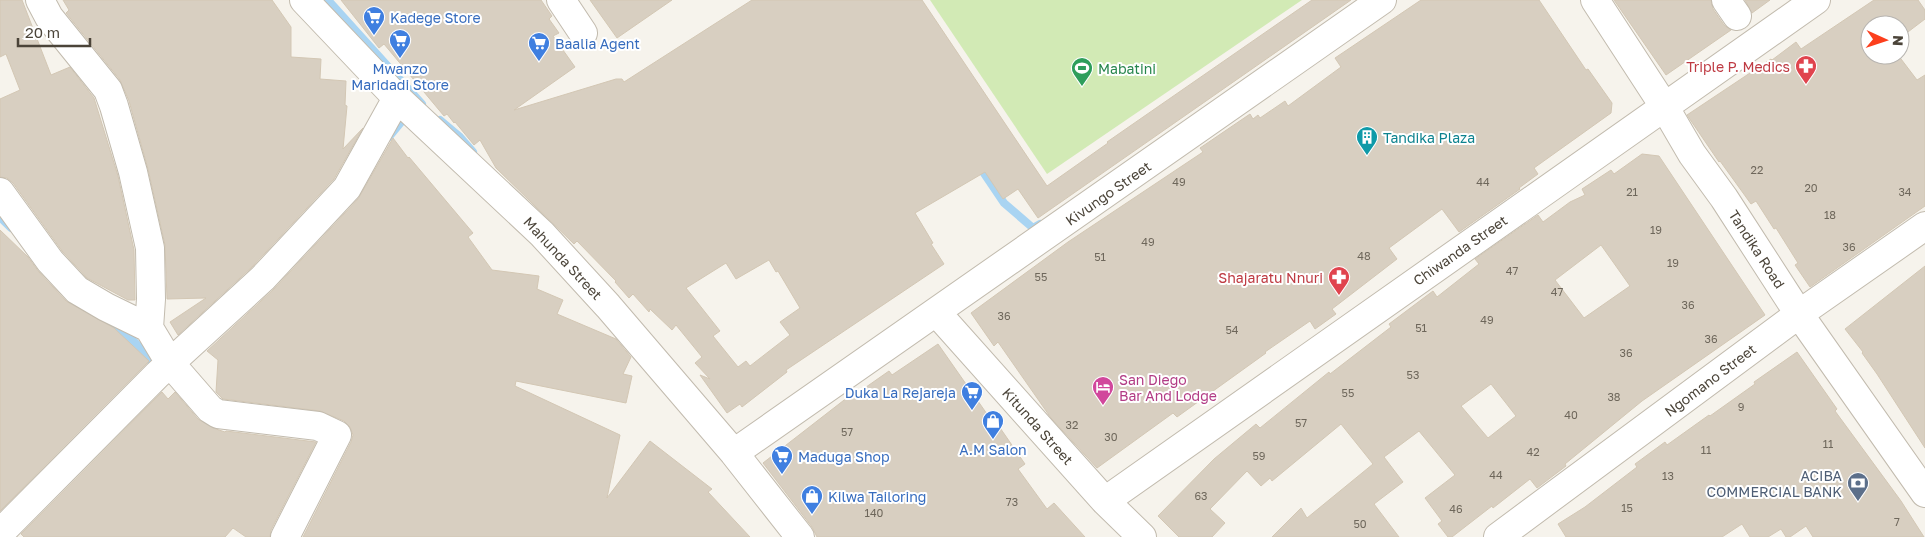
<svg xmlns="http://www.w3.org/2000/svg" width="1925" height="537" font-family="'Golos Text',sans-serif">
<style>
.green{fill:#d2eab5}
.lines{fill:none;stroke-linecap:round;stroke-linejoin:round}
.stream{stroke:#a9d4f2;stroke-width:8}
.building{fill:#d8cfc1;stroke:#d3c7b4;fill-rule:evenodd}
.minor-casing{stroke:#c2bbae;stroke-width:30}
.minor{stroke:#fff;stroke-width:28}
.labels{text-anchor:middle;dominant-baseline:central;stroke-width:4;stroke-linejoin:round;paint-order:stroke}
.number-label{font-size:11px;fill:#6e675b}
.shop-label{font-size:14px;fill:#366cbe;stroke:#fff;text-anchor:start}
.health-label{font-size:14px;fill:#be3a42;stroke:#fff;text-anchor:end}
.leisure-label{font-size:14px;fill:#27864d;stroke:#fff;text-anchor:start}
.culture-label{font-size:14px;fill:#0d838f;stroke:#fff;text-anchor:start}
.street-label{font-size:14px;fill:#4b4439;stroke:#fff}
.hotel-label{font-size:14px;fill:#b23c85;stroke:#fff;text-anchor:start}
.service-label{font-size:14px;fill:#4e5e75;stroke:#fff;text-anchor:end}
</style>
<rect width="100%" height="100%" fill="#f6f3ec"/>
<path class="green" d="M 930,0 L 1302,0 L 1047,174 Z"/>
<g class="lines">
<path class="stream" d="M 328,0 L 422,104
M 440,120 L 459,136 L 473,152
M 389,137 L 407,115
M 979,166 L 1004,203 L 1033,228 L 1040,224
M 0,217 L 11,228
M 110,322 C 126,334 147,350 155,369"/>
</g>
<path class="building" d="M 0,0 L 22,0 L 51,75 L 70,67 L 94,98 L 118,176 L 134,250 L 135,300 L 128,300 L 87,278 L 62,251 L 13,183 L 7,178 L 0,177 L 0,99 L 20,90 L 6,54 L 0,57 Z
M 63,0 L 272,0 L 291,27 L 291,57 L 321,59 L 320,79 L 346,81 L 345,105 L 347,106 L 343,149 L 363,128 L 334,179 L 252,267 L 178,335 L 170,322 L 206,298 L 167,299 L 165,245 L 148,169 L 129,101 L 120,80 L 66,13 L 69,10 Z
M 341,0 L 541,0 L 552,16 L 549,19 L 559,33 L 553,36 L 575,67 L 514,110 L 616,79 L 622,79 L 624,82 L 752,0 L 922,0 L 1047,186 L 1108,143 L 1107,142 L 1312,0 L 1351,0 L 1038,218 L 1018,189 L 1003,199 L 985,172 L 915,213 L 933,243 L 931,244 L 944,264 L 786,370 L 787,372 L 742,407 L 740,404 L 727,413 L 700,375 L 710,379 L 695,363 L 702,357 L 676,325 L 672,330 L 650,309 L 649,312 L 633,294 L 629,298 L 615,282 L 616,281 L 577,241 L 574,244 L 496,168 L 480,140 L 474,145 L 455,122 L 454,123 L 447,114 L 444,116 L 384,44 L 379,48 ZM 769,260 L 776,272 L 778,271 L 800,308 L 780,322 L 790,335 L 750,366 L 746,361 L 738,367 L 713,336 L 720,331 L 686,288 L 726,263 L 736,279 Z
M 590,0 L 672,0 L 617,38 Z
M 1421,0 L 1539,0 L 1586,70 L 1588,69 L 1612,103 L 1611,113 L 1534,168 L 1538,174 L 1519,188 L 1520,189 L 1459,232 L 1442,209 L 1389,248 L 1397,259 L 1332,309 L 1336,314 L 1315,329 L 1310,321 L 1265,352 L 1266,353 L 1177,417 L 1173,413 L 1097,468 L 1051,418 L 998,342 L 994,346 L 971,313 L 1068,242 L 1203,152 L 1200,148 L 1250,114 L 1253,119 L 1258,115 L 1260,118 L 1285,101 L 1288,106 L 1341,67 L 1335,58 Z
M 1614,0 L 1711,0 L 1713,9 L 1724,25 L 1731,30 L 1666,75 Z
M 1745,0 L 1770,0 L 1752,13 Z
M 1874,0 L 1918,0 L 1925,10 L 1925,19 L 1900,38 L 1900,25 L 1870,25 L 1870,55 L 1898,55 L 1917,80 L 1925,75 L 1925,206 L 1810,287 L 1795,265 L 1798,263 L 1776,228 L 1774,229 L 1756,201 L 1751,204 L 1720,161 L 1719,162 L 1687,115 L 1771,59 L 1772,60 L 1796,42 L 1801,49 Z
M 393,138 L 408,158 L 409,157 L 473,233 L 468,237 L 492,270 L 539,276 L 537,289 L 563,300 L 557,314 L 616,339 L 631,357 L 623,374 L 632,376 L 626,403 L 516,381 L 515,386 L 620,435 L 607,498 L 650,441 L 712,489 L 708,492 L 750,537 L 303,537 L 351,442 L 353,435 L 350,427 L 344,421 L 320,411 L 223,399 L 216,392 L 218,360 L 207,351 L 274,289 L 358,199 Z
M 1642,154 L 1659,156 L 1765,315 L 1642,401 L 1565,464 L 1566,466 L 1537,488 L 1530,479 L 1493,508 L 1492,506 L 1452,537 L 1448,537 L 1438,524 L 1442,521 L 1425,498 L 1455,475 L 1419,431 L 1384,457 L 1403,482 L 1374,504 L 1399,537 L 1272,537 L 1301,508 L 1307,518 L 1373,464 L 1341,424 L 1272,481 L 1270,478 L 1261,486 L 1247,471 L 1210,509 L 1225,523 L 1212,537 L 1179,537 L 1158,516 L 1214,459 L 1256,424 L 1260,428 L 1329,372 L 1330,374 L 1391,327 L 1389,324 L 1433,291 L 1437,297 L 1479,264 L 1475,259 L 1538,215 L 1543,222 L 1570,202 L 1585,195 L 1582,189 L 1611,170 L 1614,174 ZM 1601,245 L 1630,286 L 1584,318 L 1555,280 ZM 1491,384 L 1516,416 L 1488,438 L 1461,406 Z
M 0,230 L 28,257 L 39,272 L 66,301 L 114,328 L 149,361 L 0,511 Z
M 1925,266 L 1925,448 L 1877,374 L 1862,353 L 1863,352 L 1845,329 Z
M 938,344 L 994,424 L 996,422 L 1025,464 L 1018,469 L 1047,509 L 1054,503 L 1085,537 L 817,537 L 812,527 L 763,463 L 848,397 L 849,399 L 889,371 L 892,375 Z
M 1797,352 L 1837,409 L 1835,411 L 1901,501 L 1924,537 L 1813,537 L 1806,526 L 1790,537 L 1786,537 L 1781,529 L 1768,537 L 1750,537 L 1742,524 L 1722,537 L 1566,537 L 1558,524 L 1585,507 L 1637,467 L 1635,464 L 1665,442 L 1667,445 L 1709,415 L 1710,416 L 1755,384 L 1754,382 Z
M 162,392 L 168,399 L 175,392 L 198,419 L 216,429 L 225,432 L 226,431 L 316,442 L 271,530 L 270,537 L 246,537 L 233,528 L 225,537 L 24,537 L 21,534 Z"/>
<g class="lines">
<g class="minor-casing">
<path id="minor" d="M 40,0 L 49,17 L 108,90 L 114,106 L 133,172 L 150,248 L 151,299 L 149,328
M 304,0 L 397,98 L 542,234 L 608,306 L 734,453 L 800,537
M 561,0 L 583,33
M 1595,0 L 1664,106 L 1692,154 L 1724,198 L 1799,314 L 1925,493
M 1726,0 L 1737,16
M 0,192 L 50,261 L 77,290 L 106,307 L 149,328 L 170,363 L 210,409 L 218,414 L 318,426 L 337,435 L 285,537
M 937,313 L 1105,501 L 1142,537
M 734,453 L 1382,0
M 1105,501 L 1816,0
M 0,533 L 157,375 L 263,278 L 347,188 L 397,98
M 1498,537 L 1799,314 L 1925,226"/>
</g>
<use href="#minor" class="minor"/>
</g>
<defs>
<g id="supermarket-pin" transform="scale(1.125)"><path d="M0 17L-7.5 6A9.5 9.5 0 1 1 7.5 6Z" fill="#3f7fe0" stroke="#fff"/><path d="M-6-5.5h2.5l.6 2H6L4.5 2H-2.5L-4.4-4H-6ZM-1.5 3.2a1.3 1.3 0 1 0 .1 0ZM3 3.2a1.3 1.3 0 1 0 .1 0Z" fill="#fff"/></g>
<g id="pharmacy-pin" transform="scale(1.125)"><path d="M0 17L-7.5 6A9.5 9.5 0 1 1 7.5 6Z" fill="#e0444e" stroke="#fff"/><path d="M-2-6h4v4h4v4h-4v4h-4v-4h-4v-4h4Z" fill="#fff"/></g>
<g id="stadium-pin" transform="scale(1.125)"><path d="M0 17L-7.5 6A9.5 9.5 0 1 1 7.5 6Z" fill="#2e9e5b" stroke="#fff"/><path d="M0-5a6.5 5 0 1 0 0 10a6.5 5 0 1 0 0-10ZM-3.5-1.8h7v3.6h-7Z" fill="#fff"/></g>
<g id="building-pin" transform="scale(1.125)"><path d="M0 17L-7.5 6A9.5 9.5 0 1 1 7.5 6Z" fill="#0f9aa8" stroke="#fff"/><path d="M-4-6H4V6H1V3H-1V6H-4ZM-2.5-4.3h1.7v1.8h-1.7ZM.8-4.3h1.7v1.8H.8ZM-2.5-1h1.7V.8h-1.7ZM.8-1h1.7V.8H.8Z" fill="#fff"/></g>
<g id="hotel-pin" transform="scale(1.125)"><path d="M0 17L-7.5 6A9.5 9.5 0 1 1 7.5 6Z" fill="#d1479c" stroke="#fff"/><path d="M-6-4.5h1.5V1H6V5H4.5V3h-9V5H-6ZM-4 0a1.8 1.8 0 1 1 3.6 0ZM.5 0V-2.5h3Q6-2.5 6 0Z" fill="#fff"/></g>
<g id="shop-pin" transform="scale(1.125)"><path d="M0 17L-7.5 6A9.5 9.5 0 1 1 7.5 6Z" fill="#3f7fe0" stroke="#fff"/><path d="M-5-2.5h2.3a2.7 3.5 0 0 1 5.4 0H5L5.5 6h-11ZM-1.5-2.5h3a1.5 2.3 0 0 0-3 0Z" fill="#fff"/></g>
<g id="bank-pin" transform="scale(1.125)"><path d="M0 17L-7.5 6A9.5 9.5 0 1 1 7.5 6Z" fill="#5c6f8a" stroke="#fff"/><path d="M-6-4H6V4H-6ZM0-2.3a2.3 2.3 0 1 0 0 4.6a2.3 2.3 0 1 0 0-4.6Z" fill="#fff"/></g>
</defs>
<g fill-rule="evenodd">
<use href="#supermarket-pin" x="374" y="17"/>
<use href="#supermarket-pin" x="400" y="40"/>
<use href="#supermarket-pin" x="539" y="43"/>
<use href="#pharmacy-pin" x="1806" y="66"/>
<use href="#stadium-pin" x="1082" y="68"/>
<use href="#building-pin" x="1367" y="137"/>
<use href="#pharmacy-pin" x="1339" y="277"/>
<use href="#hotel-pin" x="1103" y="387"/>
<use href="#supermarket-pin" x="972" y="392"/>
<use href="#shop-pin" x="993" y="421"/>
<use href="#supermarket-pin" x="782" y="456"/>
<use href="#bank-pin" x="1858" y="483"/>
<use href="#shop-pin" x="812" y="496"/>
</g>
<g class="labels">
<g class="number-label">
<text x="1757" y="169">22</text>
<text x="1179" y="181">49</text>
<text x="1483" y="181">44</text>
<text x="1811" y="187">20</text>
<text x="1632" y="191">21</text>
<text x="1905" y="191">34</text>
<text x="1830" y="214">18</text>
<text x="1656" y="229">19</text>
<text x="1148" y="241">49</text>
<text x="1849" y="246">36</text>
<text x="1364" y="255">48</text>
<text x="1100" y="256">51</text>
<text x="1673" y="262">19</text>
<text x="1512" y="270">47</text>
<text x="1041" y="276">55</text>
<text x="1557" y="291">47</text>
<text x="1688" y="304">36</text>
<text x="1004" y="315">36</text>
<text x="1487" y="319">49</text>
<text x="1421" y="327">51</text>
<text x="1232" y="329">54</text>
<text x="1711" y="338">36</text>
<text x="1626" y="352">36</text>
<text x="1413" y="374">53</text>
<text x="1348" y="392">55</text>
<text x="1614" y="396">38</text>
<text x="1741" y="406">9</text>
<text x="1571" y="414">40</text>
<text x="1301" y="422">57</text>
<text x="1072" y="424">32</text>
<text x="847" y="431">57</text>
<text x="1111" y="436">30</text>
<text x="1828" y="443">11</text>
<text x="1706" y="449">11</text>
<text x="1533" y="451">42</text>
<text x="1259" y="455">59</text>
<text x="1496" y="474">44</text>
<text x="1668" y="475">13</text>
<text x="1201" y="495">63</text>
<text x="1012" y="501">73</text>
<text x="1627" y="507">15</text>
<text x="1456" y="508">46</text>
<text x="874" y="512">140</text>
<text x="1897" y="521">7</text>
<text x="1360" y="523">50</text>
</g>
<g class="shop-label">
<text x="390" y="17">Kadege Store</text>
<text x="555" y="43">Baalia Agent</text>
<text x="400" y="68" text-anchor="middle">Mwanzo<tspan x="400" dy="16">Maridadi Store</tspan></text>
<text x="956" y="392" text-anchor="end">Duka La Rejareja</text>
<text x="993" y="449" text-anchor="middle">A.M Salon</text>
<text x="798" y="456">Maduga Shop</text>
<text x="828" y="496">Kilwa Tailoring</text>
</g>
<g class="health-label">
<text x="1790" y="66">Triple P. Medics</text>
<text x="1323" y="277">Shajaratu Nnuri</text>
</g>
<g class="leisure-label">
<text x="1098" y="68">Mabatini</text>
</g>
<g class="culture-label">
<text x="1383" y="137">Tandika Plaza</text>
</g>
<g class="street-label">
<text transform="translate(1108 193) rotate(-35)">Kivungo Street</text>
<text transform="translate(1757 249) rotate(57)">Tandika Road</text>
<text transform="translate(1460 250) rotate(-35)">Chiwanda Street</text>
<text transform="translate(563 258) rotate(47)">Mahunda Street</text>
<text transform="translate(1710 380) rotate(-37)">Ngomano Street</text>
<text transform="translate(1038 426) rotate(48)">Kitunda Street</text>
</g>
<g class="hotel-label">
<text x="1119" y="379">San Diego<tspan x="1119" dy="16">Bar And Lodge</tspan></text>
</g>
<g class="service-label">
<text x="1842" y="475">ACIBA<tspan x="1842" dy="16">COMMERCIAL BANK</tspan></text>
</g>
</g>
<g transform="translate(1885 40) rotate(93)"><circle r="24" fill="#ffffff" stroke="#b7b4b0"/>
<path d="M0-4L9 19L0 12L-9 19Z" fill="#fc3f1d"/>
<text y="-8" font-size="14" font-weight="bold" text-anchor="middle" fill="#4b4439">N</text>
</g>
<path d="M18 38v8h72v-8" fill="none" stroke="#4b4439" stroke-width="2.5"/>
<text x="25" y="38" font-size="15" fill="#4b4439" stroke="#ffffff" stroke-width="4" paint-order="stroke">20 m</text>
</svg>
